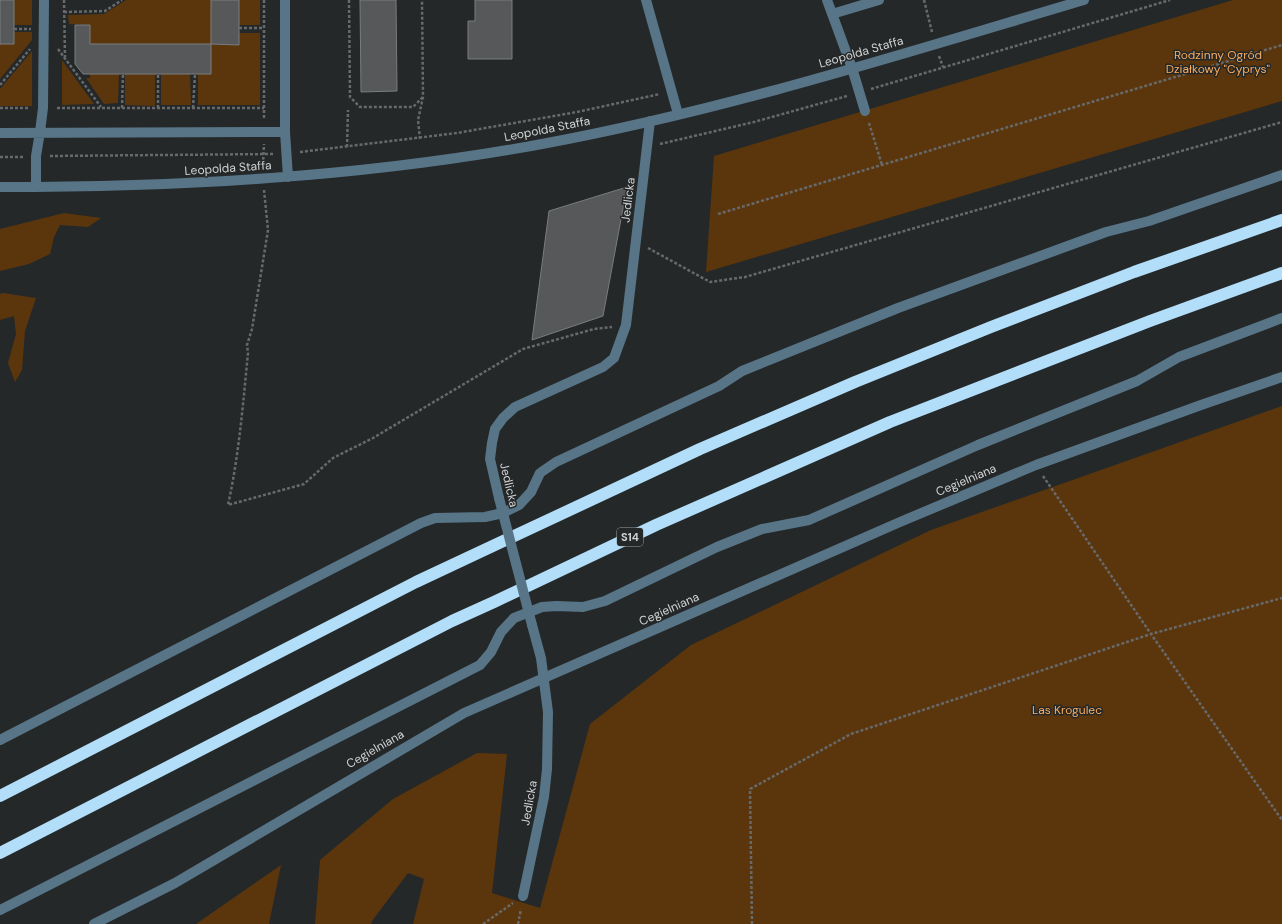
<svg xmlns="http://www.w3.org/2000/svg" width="1282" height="924" font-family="'DM Sans',sans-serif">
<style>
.green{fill:#5b360c}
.building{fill:#56585a;stroke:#7a7d7f}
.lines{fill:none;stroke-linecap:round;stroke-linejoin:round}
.path{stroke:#67696a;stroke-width:2.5;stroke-dasharray:3 2;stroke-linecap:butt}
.minor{stroke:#577587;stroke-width:10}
.highway{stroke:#b2def9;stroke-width:12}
.minor-bridge{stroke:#577587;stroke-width:10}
.labels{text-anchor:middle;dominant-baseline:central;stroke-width:3;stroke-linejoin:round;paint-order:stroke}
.shield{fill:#252829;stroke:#9da0a0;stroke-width:1}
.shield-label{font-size:11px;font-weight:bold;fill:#d1d3d3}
.street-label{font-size:12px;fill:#d1d3d3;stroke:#252829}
.park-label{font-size:12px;fill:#f8ac5f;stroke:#252829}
</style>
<rect width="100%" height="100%" fill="#252829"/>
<path class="green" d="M 14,0 L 32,0 L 32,25 L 14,25 Z
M 126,0 L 211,0 L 211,44 L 239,45 L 239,33 L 260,33 L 260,105 L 198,105 L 198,74 L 211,74 L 211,44 L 106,44 L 105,74 L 119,74 L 118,103 L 104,104 L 86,78 L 90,78 L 90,25 L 69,24 L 68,15 L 104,14 Z
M 239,0 L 260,0 L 260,25 L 239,25 Z
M 1233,0 L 1282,0 L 1282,101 L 706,272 L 714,156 Z
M 14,32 L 32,32 L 32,40 L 0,79 L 0,44 Z
M 32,51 L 32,106 L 0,106 L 0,89 Z
M 62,60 L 94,104 L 62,105 Z
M 125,74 L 155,74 L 155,106 L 125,105 Z
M 161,74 L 190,74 L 191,105 L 161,105 Z
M 64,213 L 101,218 L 88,227 L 60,225 L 54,237 L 50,254 L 29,264 L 0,271 L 0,229 Z
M 3,293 L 36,298 L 25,331 L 22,370 L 15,382 L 8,363 L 16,334 L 14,316 L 0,320 L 0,294 Z
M 1282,406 L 1282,924 L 413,924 L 424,879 L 408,873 L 372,921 L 371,924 L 315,924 L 320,860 L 393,799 L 477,753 L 507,754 L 492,893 L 540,908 L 590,724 L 691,645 L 931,530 Z
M 281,865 L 269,924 L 196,924 Z"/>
<path class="building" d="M 0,0 L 14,0 L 14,44 L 0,44 Z
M 211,0 L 239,0 L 239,45 L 211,44 Z
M 360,0 L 396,0 L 397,91 L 361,92 Z
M 475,0 L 512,0 L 512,59 L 468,59 L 468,21 L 475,21 Z
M 75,25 L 90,25 L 90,44 L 211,44 L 211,74 L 83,74 L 75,64 Z
M 627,187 L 603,316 L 532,340 L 549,211 Z"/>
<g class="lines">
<path class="path" d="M 64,0 L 65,57
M 264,0 L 264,119
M 349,0 L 350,97 L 360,107 L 413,107 L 423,97
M 924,0 L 932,32
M 64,12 L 105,11 L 122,0
M 239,28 L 264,28
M 14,29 L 31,29
M 58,49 L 101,107
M 939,56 L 943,67
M 0,85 L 30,49
M 871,89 L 1170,0
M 0,108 L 30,108
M 57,108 L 264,108
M 122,108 L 123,74
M 158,108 L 158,74
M 193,108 L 195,74
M 869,123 L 882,165
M 420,139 L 418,120 L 423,97 L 422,0
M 660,144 L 754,122 L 847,96
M 347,147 L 348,110
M 300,152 L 457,133 L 577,112 L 660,94
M 50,156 L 273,154
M 0,157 L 23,157
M 263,165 L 264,144
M 264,190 L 268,230 L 252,329 L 247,345 L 248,353 C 243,404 239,455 228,505 L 304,484 L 333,458 L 373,438 L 523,349 L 594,329 L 612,327
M 718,214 L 1282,45
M 648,248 L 710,282 L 745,277 L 1282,122
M 1043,476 L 1151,634 L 1282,820
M 483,924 L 513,903
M 518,924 L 521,909
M 752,924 L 750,789 L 851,734 L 1151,634 L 1282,598"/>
<path class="minor" d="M 285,0 L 285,132 L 288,177
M 646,0 L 678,114
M 827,0 L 852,68 L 865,111
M 832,14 L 879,0
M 0,133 L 285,132
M 0,187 C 181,187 363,177 542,144 C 726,110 905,53 1084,0
M 36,187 L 36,156 L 40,132 L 43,108 L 44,0
M 499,498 L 490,459 L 492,443 L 495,429 L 503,418 L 515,407 L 603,367 L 614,358 L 626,325 L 650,121
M 0,740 L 421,523 L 435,518 L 485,517 L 503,513 L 519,505 L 531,492 L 540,473 L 556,462 L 719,386 L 742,371 L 898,308 L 1106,232 L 1149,221 L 1282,175
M 523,896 L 544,797 L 547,769 L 548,712 L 541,658 L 532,625
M 0,910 L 480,665 L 491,652 L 501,632 L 514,618 L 542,607 L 556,606 L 583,607 L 605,601 L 717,547 L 762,529 L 809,520 L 978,445 L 1137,381 L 1179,357 L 1282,318
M 94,924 L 175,883 L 464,713 L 900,522 L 1036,465 L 1201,405 L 1282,377"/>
<path class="highway" d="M 0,796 L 416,582 L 700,449 L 855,382 L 991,327 L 1134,272 L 1282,220
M 0,853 L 452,621 L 494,602 L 656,525 L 890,422 L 1150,321 L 1282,273"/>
<path class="minor-bridge" d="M 499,498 L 532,625"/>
</g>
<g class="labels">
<rect class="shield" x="617" y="528" width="26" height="18" rx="3"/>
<g class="shield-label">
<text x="630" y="537">S14</text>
</g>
<g class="street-label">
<text transform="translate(861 52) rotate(-16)">Leopolda Staffa</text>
<text transform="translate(547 129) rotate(-11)">Leopolda Staffa</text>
<text transform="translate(228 168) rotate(-4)">Leopolda Staffa</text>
<text transform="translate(628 200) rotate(-83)">Jedlicka</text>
<text transform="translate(966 480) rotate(-23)">Cegielniana</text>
<text transform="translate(509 485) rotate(77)">Jedlicka</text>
<text transform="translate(669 609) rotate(-24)">Cegielniana</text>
<text transform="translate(375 749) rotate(-30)">Cegielniana</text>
<text transform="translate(529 803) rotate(-80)">Jedlicka</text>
</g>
<g class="park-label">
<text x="1218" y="55">Rodzinny Ogród<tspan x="1218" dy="14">Działkowy "Cyprys"</tspan></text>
<text x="1067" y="710">Las Krogulec</text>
</g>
</g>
</svg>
